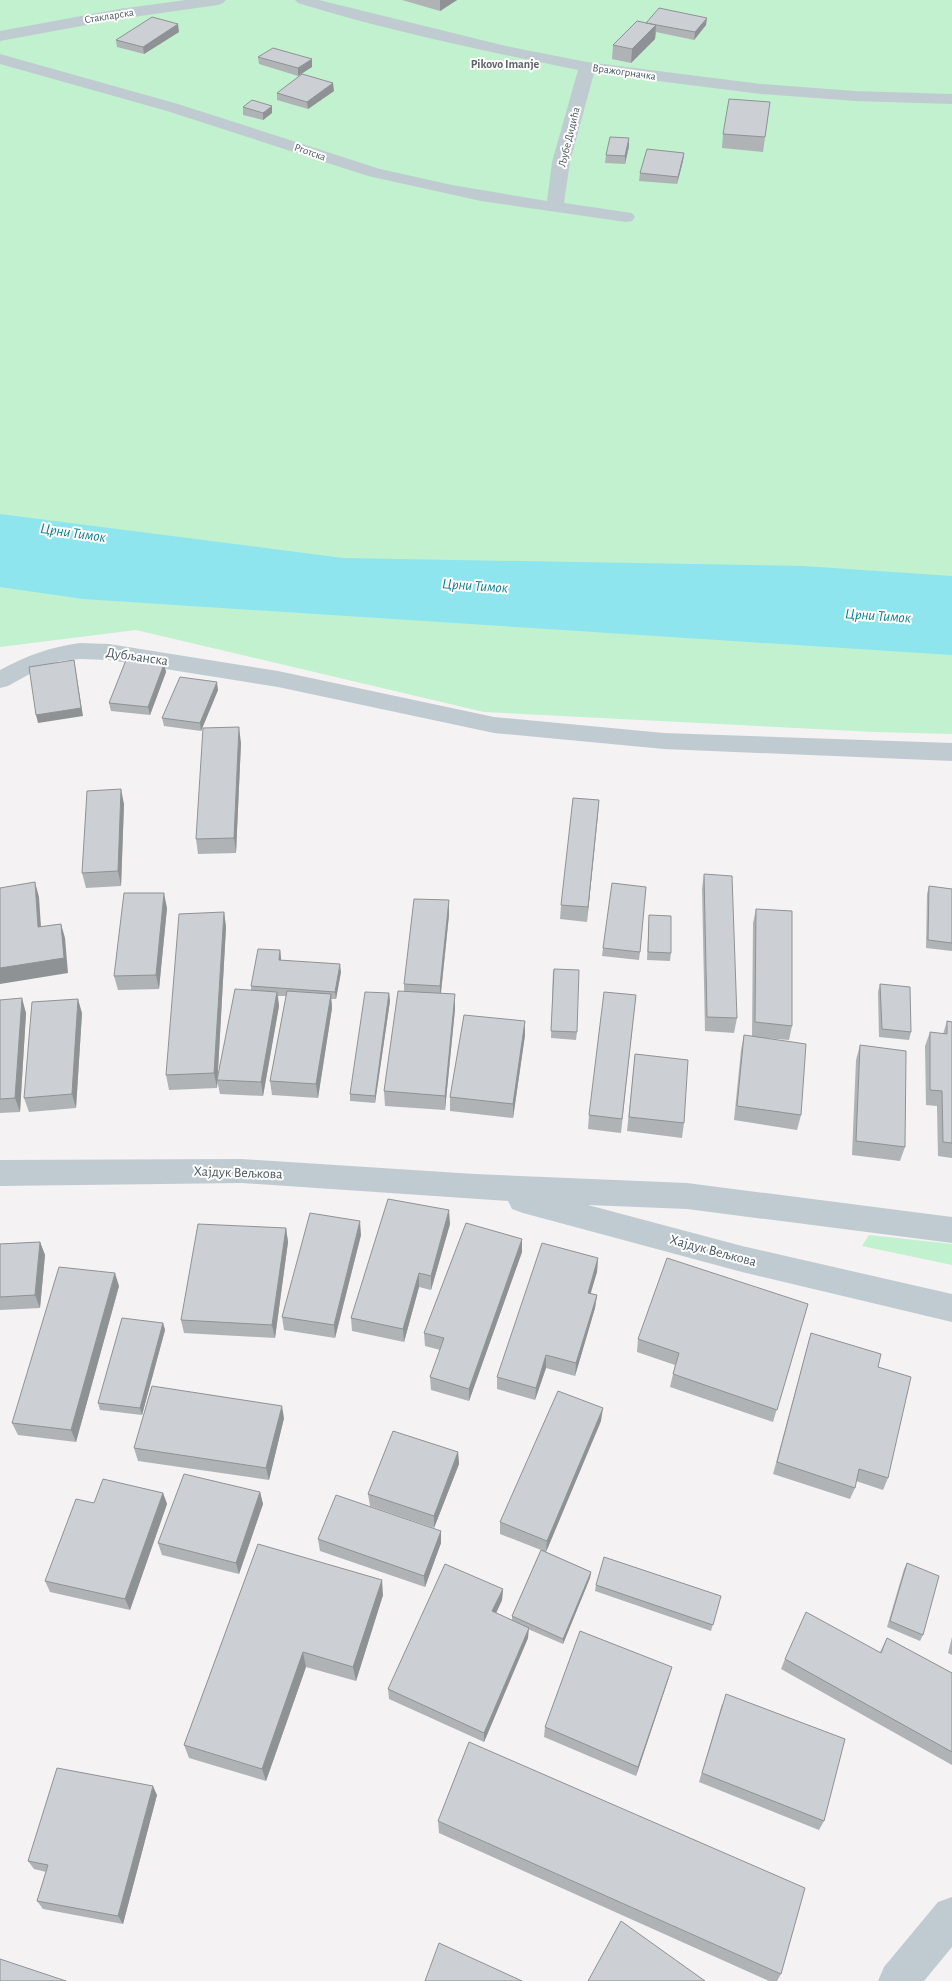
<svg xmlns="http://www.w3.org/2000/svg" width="952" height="1981" font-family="'Alegreya Sans',sans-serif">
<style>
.green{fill:#c1f1ce}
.water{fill:#8ee5ee}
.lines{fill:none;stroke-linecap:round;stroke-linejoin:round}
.minor{fill:#c0cbd1;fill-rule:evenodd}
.wall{fill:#afb3b6}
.shaded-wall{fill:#8f9294}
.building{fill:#ccd0d4;stroke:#8f9294}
.labels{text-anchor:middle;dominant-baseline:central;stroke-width:4;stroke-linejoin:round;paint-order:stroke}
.far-street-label{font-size:11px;fill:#495860;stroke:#fff}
.far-neighbourhood-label{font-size:12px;font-weight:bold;fill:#5e6367;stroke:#fff}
.street-label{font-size:14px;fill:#495860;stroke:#fff}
.water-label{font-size:15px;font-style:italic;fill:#0c7e8a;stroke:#fff}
</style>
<rect width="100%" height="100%" fill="#f4f2f2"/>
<path class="green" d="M 0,0 L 952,0 L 952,734 L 875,732 L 484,712 L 136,630 L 0,647 Z
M 869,1235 L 952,1244 L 952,1265 L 862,1246 Z"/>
<path class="water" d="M 0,514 L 343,558 L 803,566 L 952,576 L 952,655 L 83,599 L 0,587 Z"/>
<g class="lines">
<path class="minor" d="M 186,0 L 226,0 L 223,3 L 218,5 L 119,19 L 0,41 L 0,31 L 119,9 Z
M 295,0 L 319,0 L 506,46 L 587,62 L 761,84 L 855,91 L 952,94 L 952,104 L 855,101 L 761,94 L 594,73 L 570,162 L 564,203 L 632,213 L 635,217 L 632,221 L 626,222 L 481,201 L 368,176 L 167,111 L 0,64 L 0,54 L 178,104 L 380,169 L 452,185 L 547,201 L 552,162 L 578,70 C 484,51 389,31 298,3 Z
M 80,643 L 109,644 L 278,671 L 494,717 L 664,733 L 952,743 L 952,761 L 664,749 L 494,733 L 278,687 L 109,660 L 80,659 L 60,661 L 44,666 L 8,686 L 0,688 L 0,670 C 26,656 50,647 80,643 Z
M 242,1159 L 475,1174 L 687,1183 L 952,1217 L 952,1243 L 687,1209 L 588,1205 L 742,1246 L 952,1294 L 952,1322 L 742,1272 L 523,1213 L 512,1209 L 508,1201 L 242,1183 L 0,1186 L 0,1160 Z
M 952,1897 L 952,1947 L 924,1981 L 878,1981 L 884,1967 L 938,1902 Z"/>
</g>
<path class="wall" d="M 402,0 L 457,0 L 440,11 Z
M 646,23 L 706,25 L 694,40 L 656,32 L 655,39 L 631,63 L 612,59 L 613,45 Z
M 179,32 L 144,54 L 117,47 L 116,40 Z
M 258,57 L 312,67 L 298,76 L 259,64 Z
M 334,91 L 308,109 L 277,100 L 277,93 Z
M 770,102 L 763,152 L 722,148 L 723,134 Z
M 243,107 L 272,113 L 263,120 L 243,115 Z
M 629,146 L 625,164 L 605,163 L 606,155 Z
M 684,153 L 683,161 L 677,184 L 639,181 L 640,173 Z
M 164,664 L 166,672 L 150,715 L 111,711 L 109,703 Z
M 218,690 L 201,731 L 164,726 L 162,718 Z
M 241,743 L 236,853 L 198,854 L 196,839 Z
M 599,800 L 587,922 L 560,919 L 561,905 Z
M 124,804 L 121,886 L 86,888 L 82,873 Z
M 704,874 L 737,1018 L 734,1033 L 705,1031 L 702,889 Z
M 929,886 L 952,889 L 952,951 L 926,948 L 927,894 Z
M 449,900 L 449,915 L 441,993 L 455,1009 L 445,1110 L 385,1106 L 384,1091 L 404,991 L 404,984 Z
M 167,908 L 159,989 L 118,990 L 114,976 Z
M 756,909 L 792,1026 L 789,1040 L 765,1038 L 801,1115 L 797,1130 L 734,1120 L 741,1050 L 744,1035 L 752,1036 L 753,923 Z
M 224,912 L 226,927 L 217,1088 L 169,1090 L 166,1075 Z
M 649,915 L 671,953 L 670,961 L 647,960 Z
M 603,948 L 640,952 L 639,960 L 602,956 Z
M 280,950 L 281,960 L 341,972 L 336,999 L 331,999 L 332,1008 L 318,1098 L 272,1095 L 270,1081 L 286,996 L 278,996 L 279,1006 L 263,1096 L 220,1094 L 217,1080 L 251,990 L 251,986 Z
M 553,969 L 577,1032 L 576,1040 L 551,1038 Z
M 880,984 L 911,1032 L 909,1040 L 879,1037 L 878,992 Z
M 389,993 L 390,1001 L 375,1103 L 350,1101 L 350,1094 Z
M 636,995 L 621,1133 L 588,1129 L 589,1115 Z
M 0,1000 L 26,1013 L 20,1112 L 0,1113 Z
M 82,1013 L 76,1108 L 29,1112 L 24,1098 Z
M 525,1021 L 525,1035 L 513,1118 L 450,1111 L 450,1097 Z
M 947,1021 L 952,1022 L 952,1158 L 938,1156 L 937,1106 L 926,1105 L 925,1046 L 930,1032 L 943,1034 Z
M 860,1045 L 905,1147 L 900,1161 L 852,1155 L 856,1060 Z
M 635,1054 L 684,1123 L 682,1138 L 627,1131 Z
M 450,1224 L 431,1290 L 419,1287 L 404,1342 L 352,1331 L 351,1318 Z
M 286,1228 L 288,1242 L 275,1338 L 184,1333 L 181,1320 Z
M 361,1235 L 335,1338 L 284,1330 L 282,1317 Z
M 40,1242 L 45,1255 L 40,1308 L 0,1310 L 0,1244 Z
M 522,1252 L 469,1401 L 431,1390 L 430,1377 L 440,1350 L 425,1346 L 424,1333 Z
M 598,1258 L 597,1272 L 590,1293 L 597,1295 L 595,1308 L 575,1376 L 546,1368 L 535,1400 L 497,1389 L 497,1377 Z
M 119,1286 L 76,1442 L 18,1435 L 12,1423 Z
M 808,1304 L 773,1422 L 670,1387 L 673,1374 L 675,1365 L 637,1352 L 638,1339 Z
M 163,1323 L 165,1330 L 142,1415 L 100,1410 L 98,1403 Z
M 811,1333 L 878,1367 L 888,1478 L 883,1490 L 856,1481 L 855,1488 L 850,1499 L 773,1474 Z
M 284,1418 L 269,1480 L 138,1461 L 134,1448 Z
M 601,1421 L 546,1552 L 591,1572 L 590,1578 L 563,1644 L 528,1629 L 528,1638 L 484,1742 L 389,1699 L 388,1689 L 503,1589 L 502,1600 L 496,1613 L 512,1620 L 512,1616 L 541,1550 L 500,1534 L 500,1522 Z
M 458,1452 L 459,1464 L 434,1528 L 370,1506 L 368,1494 Z
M 260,1492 L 263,1504 L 239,1574 L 162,1555 L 158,1543 Z
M 163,1493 L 167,1504 L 130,1610 L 50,1592 L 45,1581 Z
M 441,1531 L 441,1543 L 425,1587 L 320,1551 L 318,1539 Z
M 258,1544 L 383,1595 L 356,1681 L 306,1667 L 266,1781 L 189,1758 L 184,1745 Z
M 907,1563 L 923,1635 L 920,1641 L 887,1627 L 904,1569 Z
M 596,1585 L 721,1596 L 711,1631 L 595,1591 Z
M 952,1637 L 952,1655 L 948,1653 Z
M 887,1638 L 952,1673 L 952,1765 L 781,1669 L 785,1659 L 880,1652 Z
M 669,1677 L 636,1776 L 544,1737 L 545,1727 Z
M 722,1704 L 824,1821 L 819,1830 L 699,1782 Z
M 157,1795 L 123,1924 L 43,1909 L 37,1901 L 46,1872 L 34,1869 L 28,1861 Z
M 438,1821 L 781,1974 L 777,1981 L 769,1981 L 439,1833 Z"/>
<path class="shaded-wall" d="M 440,0 L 457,0 L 440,11 Z
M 707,18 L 706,25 L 694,40 L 695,32 Z
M 178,24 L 179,32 L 144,54 L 143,47 Z
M 656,25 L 655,39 L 631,63 L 632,49 Z
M 312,59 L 312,67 L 298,76 L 298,68 Z
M 333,83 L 334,91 L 308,109 L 307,102 Z
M 272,106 L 272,113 L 263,120 L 263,113 Z
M 629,138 L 629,146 L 625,164 L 625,156 Z
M 684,153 L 683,161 L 677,184 L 678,177 Z
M 74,660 L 83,716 L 38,723 L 36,715 Z
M 164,664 L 166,672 L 150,715 L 148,707 Z
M 217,682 L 218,690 L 201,731 L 200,723 Z
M 239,727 L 241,743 L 236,853 L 234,838 Z
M 121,789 L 124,804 L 121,886 L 118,871 Z
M 599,800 L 598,815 L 587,922 L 588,907 Z
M 35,882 L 39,897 L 42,942 L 38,927 Z
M 164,893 L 167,908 L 159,989 L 156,975 Z
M 449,900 L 449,915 L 440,1001 L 440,986 Z
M 224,912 L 226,927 L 217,1088 L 214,1073 Z
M 61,924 L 65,938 L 68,973 L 0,984 L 0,968 Z
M 280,950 L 281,958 L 280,968 L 279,960 Z
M 340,964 L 341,972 L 336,999 L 335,992 Z
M 277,992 L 279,1006 L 263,1096 L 261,1082 Z
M 389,993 L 390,1001 L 375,1103 L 375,1096 Z
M 331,994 L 332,1008 L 318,1098 L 316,1084 Z
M 455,994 L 455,1009 L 445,1110 L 445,1096 Z
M 22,998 L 26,1013 L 20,1112 L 15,1098 Z
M 78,999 L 82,1013 L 76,1108 L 72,1094 Z
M 525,1021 L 525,1035 L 513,1118 L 513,1104 Z
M 449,1210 L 450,1224 L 431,1290 L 431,1276 Z
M 360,1221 L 361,1235 L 335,1338 L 334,1325 Z
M 286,1228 L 288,1242 L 275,1338 L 272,1325 Z
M 522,1239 L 522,1252 L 469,1401 L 469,1389 Z
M 40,1242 L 45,1255 L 40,1308 L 35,1295 Z
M 598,1258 L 597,1272 L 587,1306 L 588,1293 Z
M 115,1273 L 119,1286 L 76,1442 L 71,1430 Z
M 419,1273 L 419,1287 L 404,1342 L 403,1329 Z
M 597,1295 L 595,1308 L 575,1376 L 576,1363 Z
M 163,1323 L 165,1330 L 142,1415 L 140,1408 Z
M 546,1355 L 546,1368 L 535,1400 L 536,1388 Z
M 282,1406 L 284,1418 L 269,1480 L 266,1468 Z
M 603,1408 L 601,1421 L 546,1552 L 547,1541 Z
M 458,1452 L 459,1464 L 434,1528 L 434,1516 Z
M 260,1492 L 263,1504 L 239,1574 L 236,1563 Z
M 163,1493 L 167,1504 L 130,1610 L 125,1599 Z
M 441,1531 L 441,1543 L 425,1587 L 424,1576 Z
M 591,1572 L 590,1578 L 563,1644 L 563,1639 Z
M 382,1580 L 383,1595 L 356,1681 L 353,1667 Z
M 503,1589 L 502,1600 L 492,1622 L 492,1611 Z
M 529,1628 L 528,1638 L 484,1742 L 484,1733 Z
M 303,1652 L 306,1667 L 266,1781 L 262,1769 Z
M 672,1667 L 669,1677 L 636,1776 L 638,1767 Z
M 153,1786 L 157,1795 L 123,1924 L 118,1916 Z"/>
<path class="building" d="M 659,8 L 707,18 L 695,32 L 646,23 Z
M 152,17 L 178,24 L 143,47 L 116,40 Z
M 637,21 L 656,25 L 632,49 L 613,45 Z
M 273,48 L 312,59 L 298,68 L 258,57 Z
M 302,74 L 333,83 L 307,102 L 277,93 Z
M 729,99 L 770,102 L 765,137 L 723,134 Z
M 252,100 L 272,106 L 263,113 L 243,107 Z
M 610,137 L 629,138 L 625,156 L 606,155 Z
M 647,149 L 684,153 L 678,177 L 640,173 Z
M 74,660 L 81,708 L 36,715 L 29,667 Z
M 126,660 L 164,664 L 148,707 L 109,703 Z
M 180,677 L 217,682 L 200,723 L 162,718 Z
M 239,727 L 234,838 L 196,839 L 203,728 Z
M 121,789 L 118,871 L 82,873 L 87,791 Z
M 573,798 L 599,800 L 588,907 L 561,905 Z
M 704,874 L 732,876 L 737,1018 L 707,1017 Z
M 35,882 L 38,927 L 61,924 L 64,958 L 0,968 L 0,888 Z
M 612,883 L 646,887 L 640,952 L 603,948 Z
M 929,886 L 952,889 L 952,943 L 928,940 Z
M 124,893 L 164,893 L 156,975 L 114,976 Z
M 414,899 L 449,900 L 440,986 L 404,984 Z
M 756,909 L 792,911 L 792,1026 L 755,1022 Z
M 224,912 L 214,1073 L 166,1075 L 179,914 Z
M 649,915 L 671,916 L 671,953 L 648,952 Z
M 258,949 L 280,950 L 279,960 L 340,964 L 335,992 L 251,986 Z
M 554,969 L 579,970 L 577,1032 L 551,1031 Z
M 880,984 L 910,987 L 911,1032 L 882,1029 Z
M 235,989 L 277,992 L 261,1082 L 217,1080 Z
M 287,991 L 331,994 L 316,1084 L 270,1081 Z
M 398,991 L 455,994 L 445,1096 L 384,1091 Z
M 365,992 L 389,993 L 375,1096 L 350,1094 Z
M 604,992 L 636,995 L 622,1119 L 589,1115 Z
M 22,998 L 15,1098 L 0,1099 L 0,1000 Z
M 78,999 L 72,1094 L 24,1098 L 32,1002 Z
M 464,1015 L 525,1021 L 513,1104 L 450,1097 Z
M 947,1021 L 952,1022 L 952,1143 L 943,1142 L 942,1091 L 930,1090 L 930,1032 L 947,1034 Z
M 744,1035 L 806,1044 L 801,1115 L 737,1106 Z
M 860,1045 L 906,1051 L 905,1147 L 856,1141 Z
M 635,1054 L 688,1060 L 684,1123 L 629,1117 Z
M 388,1199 L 449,1210 L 431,1276 L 419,1273 L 403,1329 L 351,1318 Z
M 310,1213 L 360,1221 L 334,1325 L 282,1317 Z
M 466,1223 L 522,1239 L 469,1389 L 430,1377 L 444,1338 L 424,1333 Z
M 198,1224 L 286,1228 L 272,1325 L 181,1320 Z
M 40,1242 L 35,1295 L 0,1297 L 0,1244 Z
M 542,1243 L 598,1258 L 588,1293 L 597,1295 L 576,1363 L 546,1355 L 536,1388 L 497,1377 Z
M 667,1258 L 808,1304 L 777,1410 L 673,1374 L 679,1353 L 638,1339 Z
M 59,1267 L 115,1273 L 71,1430 L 12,1423 Z
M 122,1318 L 163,1323 L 140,1408 L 98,1403 Z
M 811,1333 L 881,1354 L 878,1367 L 911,1377 L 888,1478 L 859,1469 L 855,1488 L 777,1462 Z
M 152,1386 L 282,1406 L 266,1468 L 134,1448 Z
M 558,1391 L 603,1408 L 547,1541 L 500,1522 Z
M 393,1431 L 458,1452 L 434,1516 L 368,1494 Z
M 184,1474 L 260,1492 L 236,1563 L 158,1543 Z
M 103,1479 L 163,1493 L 125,1599 L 45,1581 L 76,1499 L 94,1503 Z
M 336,1495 L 441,1531 L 424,1576 L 318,1539 Z
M 258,1544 L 382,1580 L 353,1667 L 303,1652 L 262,1769 L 184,1745 Z
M 541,1550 L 591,1572 L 563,1639 L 512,1616 Z
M 604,1557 L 721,1596 L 713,1625 L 596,1585 Z
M 907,1563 L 939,1576 L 923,1635 L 890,1621 Z
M 445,1564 L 503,1589 L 492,1611 L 529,1628 L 484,1733 L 388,1689 Z
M 806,1612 L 881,1653 L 887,1638 L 952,1673 L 952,1752 L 785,1659 Z
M 580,1631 L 672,1667 L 638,1767 L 545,1727 Z
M 726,1694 L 845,1739 L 824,1821 L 702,1773 Z
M 469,1742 L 805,1888 L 781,1974 L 438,1821 Z
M 57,1768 L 153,1786 L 118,1916 L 37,1901 L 48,1865 L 28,1861 Z
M 621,1921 L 705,1981 L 588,1981 Z
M 439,1943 L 522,1981 L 425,1981 Z
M 0,1959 L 66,1981 L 0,1981 Z"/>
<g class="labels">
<g class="far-street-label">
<text transform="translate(109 16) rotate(-9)">Стакларска</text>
<text transform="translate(624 72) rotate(8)">Вражогрначка</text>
<text transform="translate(569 137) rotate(-76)">Љубе Дидића</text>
<text transform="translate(310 152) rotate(19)">Рготска</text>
</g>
<g class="far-neighbourhood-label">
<text x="505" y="64">Pikovo Imanje</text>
</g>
<g class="street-label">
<text transform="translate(137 657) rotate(8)">Дубљанска</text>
<text transform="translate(238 1173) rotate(2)">Хајдук Вељкова</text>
<text transform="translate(713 1251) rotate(15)">Хајдук Вељкова</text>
</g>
<g class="water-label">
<text transform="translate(73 533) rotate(8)">Црни Тимок</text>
<text transform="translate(475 586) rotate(4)">Црни Тимок</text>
<text transform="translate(878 616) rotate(4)">Црни Тимок</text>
</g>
</g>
</svg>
